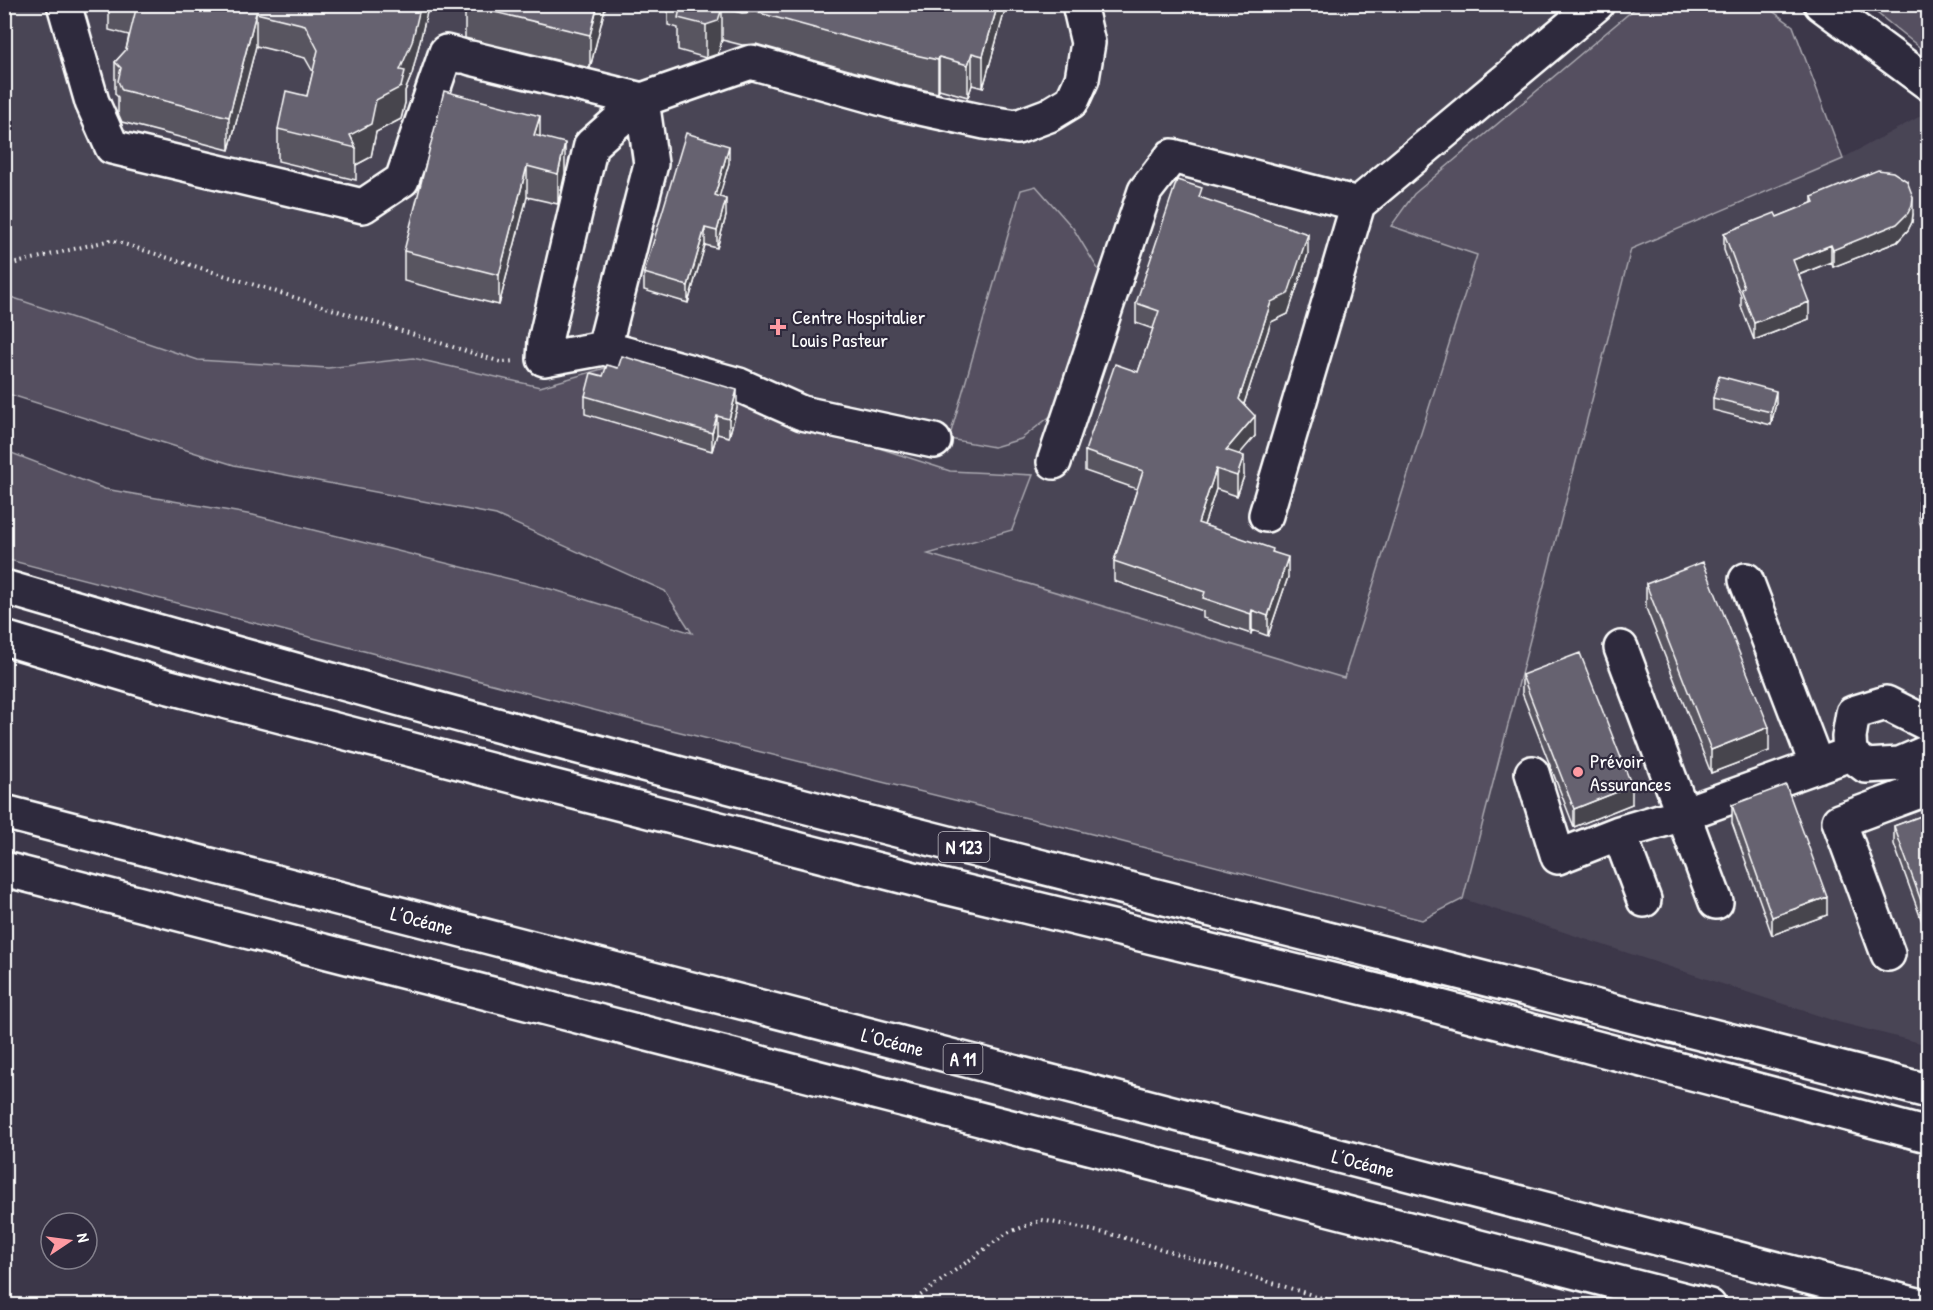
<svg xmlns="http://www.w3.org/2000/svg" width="1933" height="1310" font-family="'Patrick Hand',sans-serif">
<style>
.built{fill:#494455}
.green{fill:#555060;stroke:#aaa8b0;stroke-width:1.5}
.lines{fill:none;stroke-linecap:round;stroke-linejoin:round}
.minor-casing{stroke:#fff;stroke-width:38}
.major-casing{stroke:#fff;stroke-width:38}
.highway-casing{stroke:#fff;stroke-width:38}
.path{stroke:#fff;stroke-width:4;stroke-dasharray:1.5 4.5;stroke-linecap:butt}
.minor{stroke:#2f2a3d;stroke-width:33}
.major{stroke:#2f2a3d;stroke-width:33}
.highway{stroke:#2f2a3d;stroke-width:33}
.wall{fill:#585460;stroke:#fff;stroke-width:1.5}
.shaded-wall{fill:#47454e;stroke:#fff;stroke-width:1.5}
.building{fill:#666270;stroke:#fff;stroke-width:1.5}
.poi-dot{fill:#ff9aa2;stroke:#2f2a3d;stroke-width:2}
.labels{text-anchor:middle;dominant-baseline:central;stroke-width:4.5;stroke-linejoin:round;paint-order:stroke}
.shield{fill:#2f2a3d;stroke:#c1bfc5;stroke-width:1.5}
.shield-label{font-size:18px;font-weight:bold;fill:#fff}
.poi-label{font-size:20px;fill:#fff;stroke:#2f2a3d;text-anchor:start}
.street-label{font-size:20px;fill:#fff;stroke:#2f2a3d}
</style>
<rect width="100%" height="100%" fill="#3c3749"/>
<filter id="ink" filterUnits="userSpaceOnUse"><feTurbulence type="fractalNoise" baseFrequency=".0167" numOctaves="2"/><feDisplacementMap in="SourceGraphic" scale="12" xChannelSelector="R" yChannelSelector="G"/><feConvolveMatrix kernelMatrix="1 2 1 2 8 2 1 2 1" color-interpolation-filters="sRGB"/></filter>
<g filter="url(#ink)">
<path class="built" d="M 5,5 L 1769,5 L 1793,26 L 1843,158 L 1928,112 L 1928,1045 L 1838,1022 L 1463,899 L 1555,528 L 1483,231 L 1470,280 L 1345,678 L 872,538 L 198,360 L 5,295 Z"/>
<path class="green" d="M 1639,5 L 1764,5 L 1793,26 L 1843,159 L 1631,249 L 1463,899 L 1422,920 L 1096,835 L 652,725 L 5,559 L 4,450 L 105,489 L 253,515 L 558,591 L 692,633 L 665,591 L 496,515 L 234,465 L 5,393 L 5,295 L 198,360 L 328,368 L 413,358 L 540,387 L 619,364 L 950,471 L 1033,475 L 1012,530 L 928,554 L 1344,678 L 1477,255 L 1391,226 L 1414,194 Z
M 1867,5 L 1928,5 L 1928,54 Z
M 1036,186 L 1073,228 L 1101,274 L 1057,411 L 1021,439 L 994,447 L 949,439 L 1021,190 Z"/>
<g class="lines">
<g class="minor-casing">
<path id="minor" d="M 64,4 L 92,102 L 112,147 L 363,206 L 402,180 L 446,52 L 461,56
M 1821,4 L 1928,83
M 471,58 L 642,100 L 751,62 L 897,103 L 984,122 L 1017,127 L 1049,115 L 1072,101 L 1082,79 L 1088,43 L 1079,4
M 642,100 L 591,145 L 545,341 L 544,359 L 604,348 L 739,385 L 802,413 L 934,441
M 604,348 L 651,164 L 642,100
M 1054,462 L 1145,191 L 1172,156 L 1358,204
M 1266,515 L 1358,204 L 1597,4
M 1746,580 L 1817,766
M 1621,648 L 1716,902
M 1928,724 L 1886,703 L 1853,713 L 1849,737 L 1850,754 L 1866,766 L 1900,764 L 1928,752
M 1532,773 L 1558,857 L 1619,833
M 1644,900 L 1619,833 L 1683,814 L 1850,754
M 1888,954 L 1839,821 L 1928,788"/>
</g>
<g class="major-casing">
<path id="major" d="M 4,587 C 641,774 1286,926 1928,1091
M 4,638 L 158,684 L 532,781 L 933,884 L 1410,999 L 1928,1135"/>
</g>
<g class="highway-casing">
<g id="highway">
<path id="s1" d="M 4,812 L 1921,1306"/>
<path d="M 4,869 L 1709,1306"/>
</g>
</g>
<path class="path" d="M 4,266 L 111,240 L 501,362 L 516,361
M 906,1306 L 1007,1233 L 1042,1220 L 1119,1236 L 1348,1306"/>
<use href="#minor" class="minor"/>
<use href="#major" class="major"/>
<use href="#highway" class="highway"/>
</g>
<path class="wall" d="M 109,4 L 429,4 L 412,74 L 405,91 L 405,103 L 401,119 L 376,132 L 371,157 L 356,165 L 356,180 L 278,161 L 278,129 L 307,96 L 313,72 L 305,58 L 256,46 L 229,150 L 122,122 L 118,113 L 118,97 L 115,94 L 115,62 L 126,50 L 129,35 L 109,30 Z
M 465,4 L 606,4 L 590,68 L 465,38 Z
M 668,4 L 1005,4 L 1005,10 L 983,88 L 972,85 L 968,97 L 939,89 L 938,93 L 902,85 L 756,44 L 742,45 L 722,40 L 718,54 L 706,58 L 678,50 L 678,28 L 668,25 Z
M 540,136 L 565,173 L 558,204 L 527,197 L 499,305 L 404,281 L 404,251 Z
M 729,163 L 719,196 L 726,216 L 717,248 L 705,245 L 688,303 L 644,290 L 644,273 Z
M 1812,197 L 1913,214 L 1912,222 L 1908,230 L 1897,242 L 1833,267 L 1831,262 L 1799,275 L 1809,319 L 1754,340 L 1741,306 L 1741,296 L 1724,250 L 1724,233 L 1777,217 L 1812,203 Z
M 1202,198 L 1308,254 L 1288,314 L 1271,322 L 1244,404 L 1255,436 L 1239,454 L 1244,476 L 1237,496 L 1216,489 L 1204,525 L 1273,552 L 1288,577 L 1268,636 L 1252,630 L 1251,634 L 1203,618 L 1203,611 L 1114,581 L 1114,561 L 1137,489 L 1085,471 L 1085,451 L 1138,372 L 1153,329 L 1136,323 L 1136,303 Z
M 603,376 L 737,408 L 729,437 L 717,434 L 712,451 L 585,414 L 585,396 Z
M 1713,398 L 1776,403 L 1771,425 L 1713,410 Z
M 1929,494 L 1929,549 L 1919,520 L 1919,498 Z
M 1646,584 L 1769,751 L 1711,773 L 1646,608 Z
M 1522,675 L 1632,804 L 1574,827 L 1522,693 Z
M 1732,805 L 1827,915 L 1772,935 L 1732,823 Z
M 1929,813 L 1929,941 L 1894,844 L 1894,826 Z"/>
<path class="shaded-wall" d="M 421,4 L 429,4 L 412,74 L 405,91 L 405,103 L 401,119 L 376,132 L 371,157 L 356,165 L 356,148 L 350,135 L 376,100 Z
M 598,4 L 606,4 L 590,68 L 590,35 Z
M 998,4 L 1005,4 L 1005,10 L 983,88 L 983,56 Z
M 722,8 L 722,40 L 718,54 L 706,58 L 706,25 Z
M 256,13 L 256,46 L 229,150 L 229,117 Z
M 972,53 L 972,85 L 968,97 L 968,65 Z
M 939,57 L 939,89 L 938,93 L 938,60 Z
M 540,116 L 540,146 L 534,135 Z
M 565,143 L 565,173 L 558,204 L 558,174 Z
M 729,146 L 729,163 L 715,212 L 715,195 Z
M 527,166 L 527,197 L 499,305 L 499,275 Z
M 1913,197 L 1913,214 L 1912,222 L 1908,230 L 1897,242 L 1833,267 L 1833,250 Z
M 726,199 L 726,216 L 717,248 L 717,231 Z
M 705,228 L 705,245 L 688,303 L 688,286 Z
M 1308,234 L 1308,254 L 1288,314 L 1271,322 L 1239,419 L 1239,399 L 1271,302 Z
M 1831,245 L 1831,262 L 1793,277 L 1793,260 Z
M 1809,302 L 1809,319 L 1754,340 L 1754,323 Z
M 737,390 L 737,408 L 729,437 L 729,419 Z
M 1776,391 L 1776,403 L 1771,425 L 1771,412 Z
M 717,416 L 717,434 L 712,451 L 712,433 Z
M 1255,416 L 1255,436 L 1226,470 L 1226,450 Z
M 1244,456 L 1244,476 L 1237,496 L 1237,476 Z
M 1216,469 L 1216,489 L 1198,543 L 1198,523 Z
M 1288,557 L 1288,577 L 1268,636 L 1268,616 Z
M 1252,610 L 1252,630 L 1251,634 L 1251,614 Z
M 1769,727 L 1769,751 L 1711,773 L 1711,750 Z
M 1632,786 L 1632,804 L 1574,827 L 1574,809 Z
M 1827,897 L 1827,915 L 1772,935 L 1772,917 Z"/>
<path class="building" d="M 136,4 L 421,4 L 412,42 L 400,70 L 405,71 L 401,87 L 376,100 L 371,124 L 350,135 L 356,148 L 278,129 L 286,91 L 307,96 L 318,50 L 305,25 L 256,13 L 229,117 L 122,90 L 118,81 L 121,68 L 115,62 L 126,50 L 137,5 Z
M 465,4 L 598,4 L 590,35 L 465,5 Z
M 681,4 L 998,4 L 983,56 L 972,53 L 968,65 L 939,57 L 938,60 L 902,52 L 756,12 L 742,13 L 722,8 L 718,21 L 706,25 L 678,18 Z
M 444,91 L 540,116 L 534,135 L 565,143 L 558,174 L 527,166 L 499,275 L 404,251 Z
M 686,133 L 729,146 L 715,195 L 726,199 L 717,231 L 705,228 L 688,286 L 644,273 Z
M 1878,170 L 1893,172 L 1907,181 L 1913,197 L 1912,205 L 1908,213 L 1897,224 L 1833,250 L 1831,245 L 1793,260 L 1809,302 L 1754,323 L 1741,289 L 1744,287 L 1724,233 L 1775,213 L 1777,217 L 1814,202 L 1812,197 Z
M 1177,180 L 1202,188 L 1199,197 L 1308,234 L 1288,294 L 1271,302 L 1239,399 L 1255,416 L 1226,450 L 1244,456 L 1237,476 L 1216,469 L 1198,523 L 1273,549 L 1272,552 L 1288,557 L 1268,616 L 1252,610 L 1251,614 L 1203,598 L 1205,592 L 1114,561 L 1143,471 L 1085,451 L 1115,364 L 1138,372 L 1159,311 L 1136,303 Z
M 622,356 L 737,390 L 729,419 L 717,416 L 712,433 L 585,396 L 591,373 L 603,376 L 607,365 L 618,368 Z
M 1719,376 L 1776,391 L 1771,412 L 1713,398 Z
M 1929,494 L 1929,526 L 1919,498 Z
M 1703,562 L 1769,727 L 1711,750 L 1646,584 Z
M 1580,653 L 1632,786 L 1574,809 L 1522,675 Z
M 1786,785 L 1827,897 L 1772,917 L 1732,805 Z
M 1929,813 L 1929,923 L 1894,826 Z"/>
</g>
<g class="poi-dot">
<path d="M775 318h6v6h6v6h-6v6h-6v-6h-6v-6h6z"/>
<circle cx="1578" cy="772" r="6"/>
</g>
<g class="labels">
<g class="shield">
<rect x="938.5" y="832" width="51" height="30" rx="4.5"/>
<rect x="943.5" y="1044" width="39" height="30" rx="4.5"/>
</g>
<g class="shield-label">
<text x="964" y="847">N 123</text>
<text x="963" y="1059">A 11</text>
</g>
<g class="poi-label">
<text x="792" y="316">Centre Hospitalier<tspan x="792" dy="23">Louis Pasteur</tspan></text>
<text x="1590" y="760">Prévoir<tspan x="1590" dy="23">Assurances</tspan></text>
</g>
<g class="street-label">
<text stroke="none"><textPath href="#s1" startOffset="432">L’Océane</textPath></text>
<text stroke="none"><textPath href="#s1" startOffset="918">L’Océane</textPath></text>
<text stroke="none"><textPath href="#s1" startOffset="1404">L’Océane</textPath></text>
</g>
</g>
<rect width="1933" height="1310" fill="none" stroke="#2f2a3d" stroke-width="24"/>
<rect x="12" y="12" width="1909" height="1286" fill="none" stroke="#fff" stroke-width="2" filter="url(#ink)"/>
<g transform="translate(69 1241) rotate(77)"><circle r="28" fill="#2f2a3d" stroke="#827f8b" stroke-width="1.5"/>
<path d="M0-4.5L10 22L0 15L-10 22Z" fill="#ff9aa2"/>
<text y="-9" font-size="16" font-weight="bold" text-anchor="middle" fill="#ffffff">N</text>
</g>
</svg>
